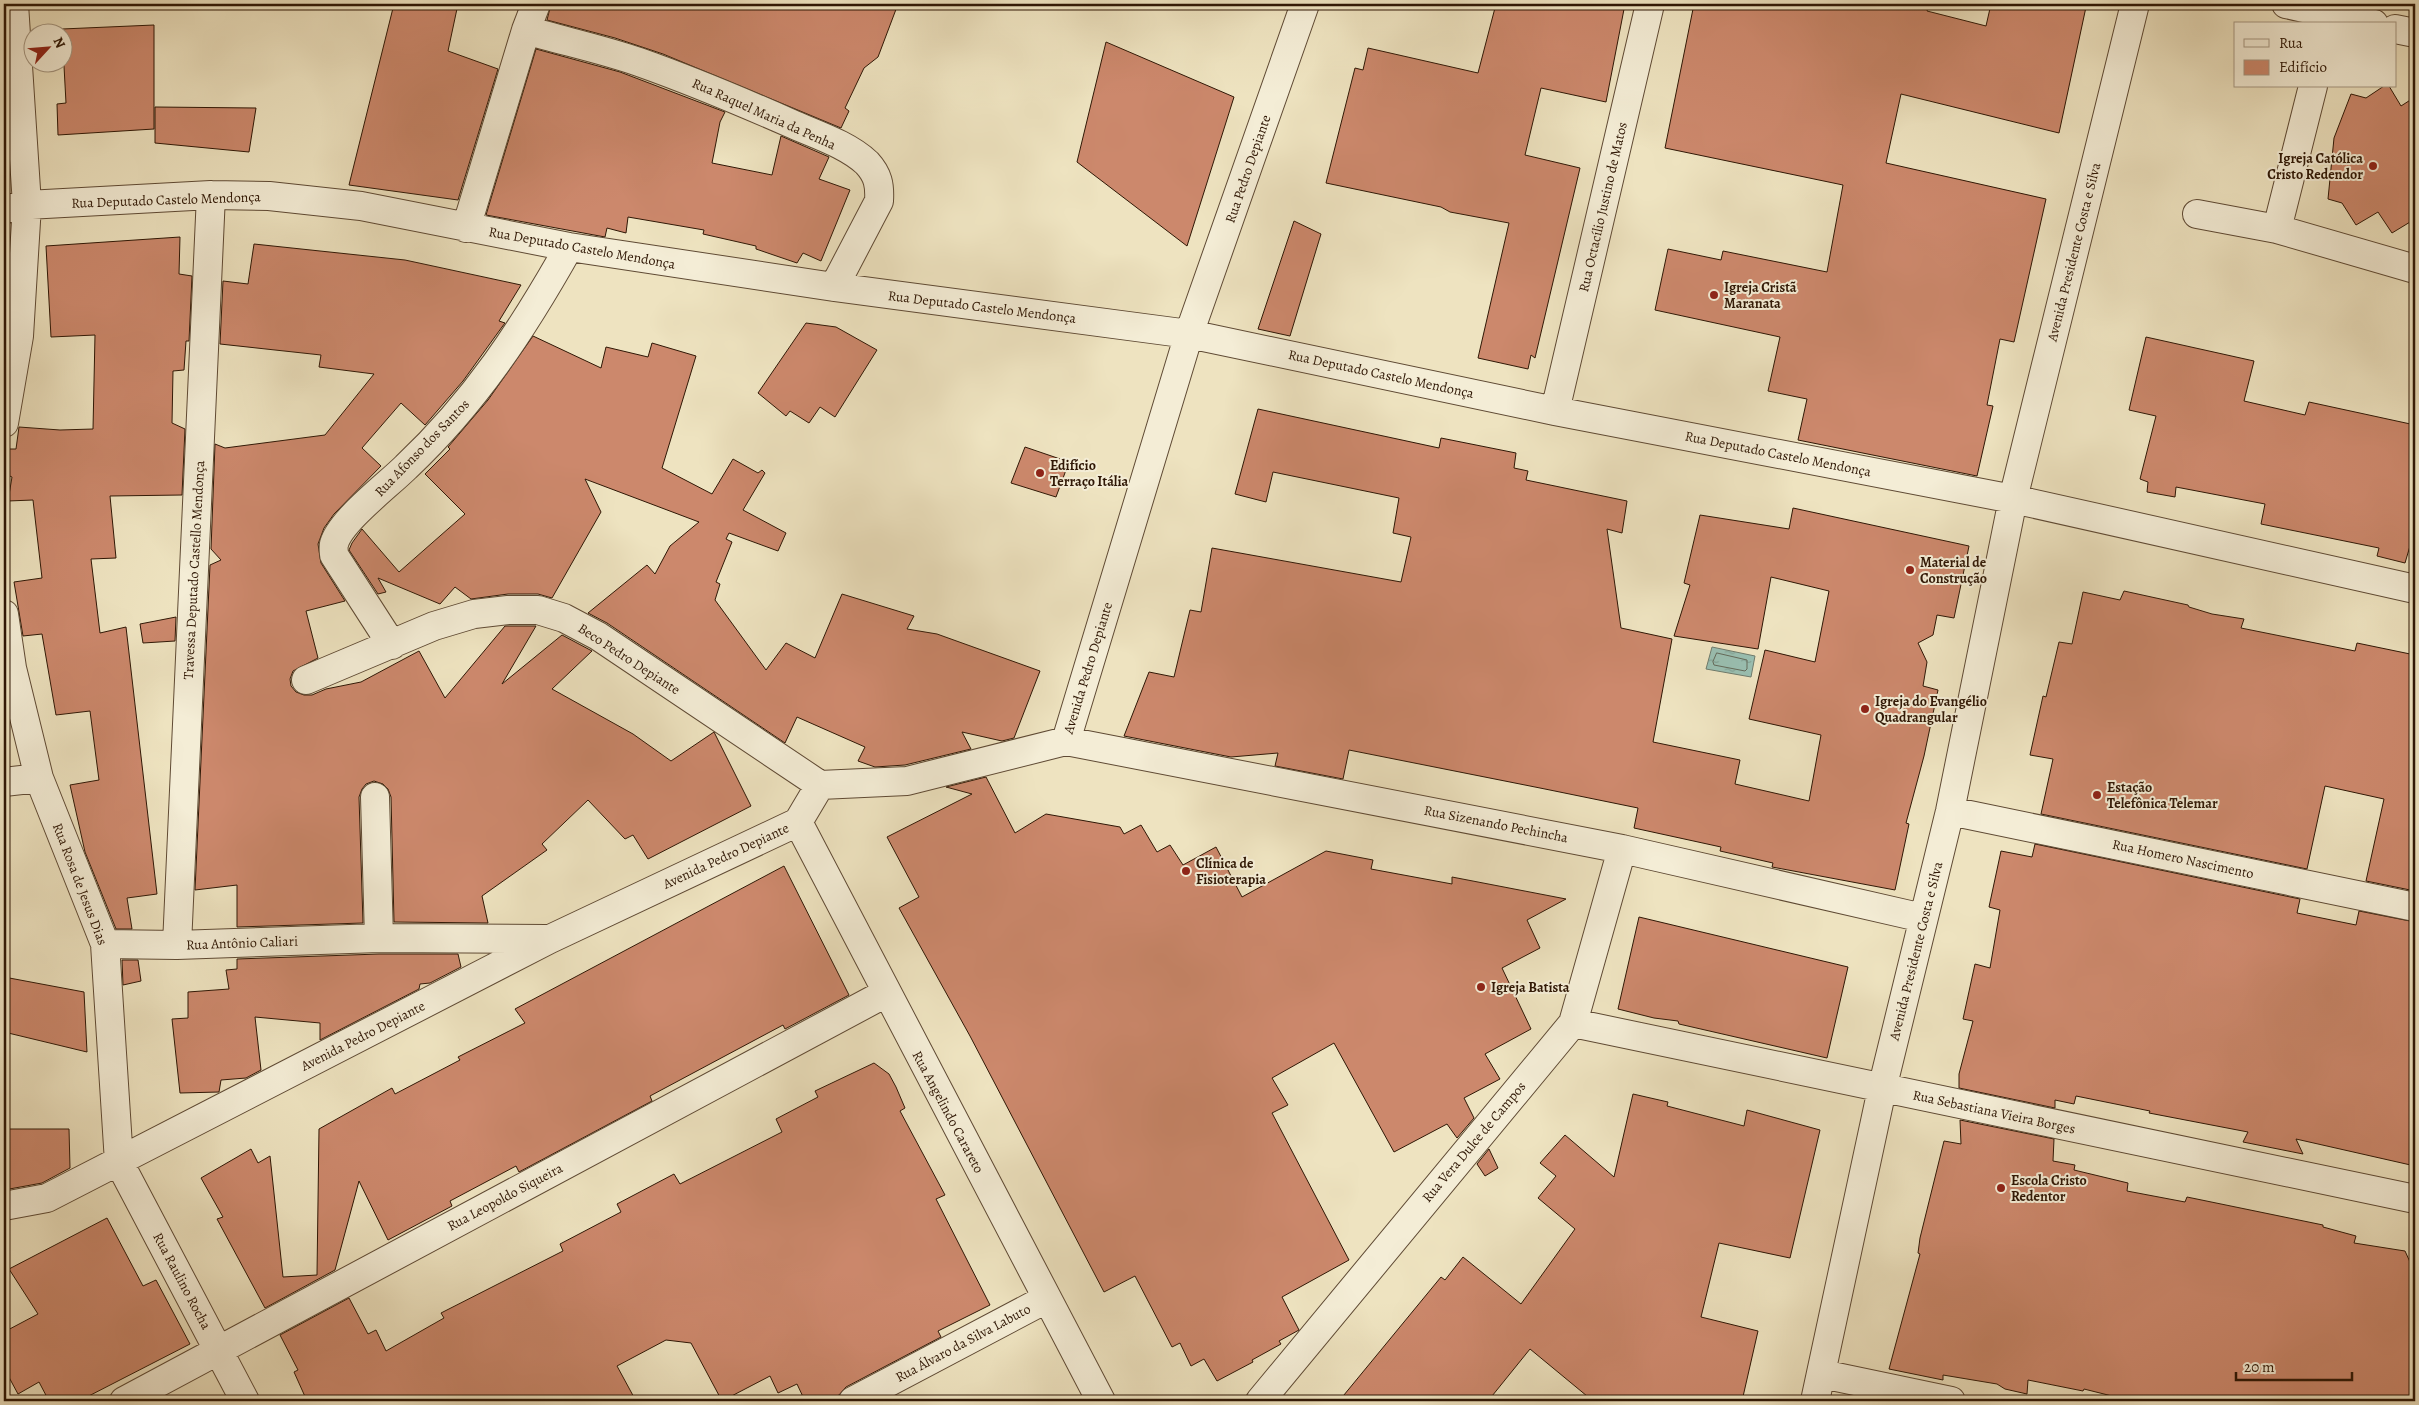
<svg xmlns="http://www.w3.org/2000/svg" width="2419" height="1405" font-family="Alegreya,serif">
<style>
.water{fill:url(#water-ripples);stroke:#6f7b6c}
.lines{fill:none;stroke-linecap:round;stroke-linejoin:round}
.shore{stroke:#646a5a;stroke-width:1}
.building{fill:#cc886c;stroke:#2f1705}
.minor-casing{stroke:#5f4a34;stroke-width:30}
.minor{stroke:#f4edd6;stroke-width:28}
.poi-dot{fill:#8f2418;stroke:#f4edd6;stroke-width:2}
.labels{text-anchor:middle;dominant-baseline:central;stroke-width:4;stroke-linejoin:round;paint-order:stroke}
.street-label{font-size:14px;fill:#2f1705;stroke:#f4edd6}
.poi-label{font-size:14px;font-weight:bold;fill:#2f1705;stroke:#f4edd6;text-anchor:start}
</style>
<defs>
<pattern id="water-ripples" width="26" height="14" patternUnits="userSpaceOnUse" patternTransform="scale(1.25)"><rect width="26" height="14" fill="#99beb0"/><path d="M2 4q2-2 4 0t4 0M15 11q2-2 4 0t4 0" fill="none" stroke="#84a396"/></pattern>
</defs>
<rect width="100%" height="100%" fill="#eee3c0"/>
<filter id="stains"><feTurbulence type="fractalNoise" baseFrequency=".004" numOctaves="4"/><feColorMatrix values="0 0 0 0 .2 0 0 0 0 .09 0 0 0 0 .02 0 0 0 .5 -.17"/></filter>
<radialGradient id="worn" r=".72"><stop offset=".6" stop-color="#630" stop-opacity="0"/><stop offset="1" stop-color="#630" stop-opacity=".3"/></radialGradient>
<path class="water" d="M 1712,647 L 1755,656 L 1751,677 L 1706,669 Z"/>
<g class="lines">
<path class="shore" d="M 1717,653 L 1747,660 L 1747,669 L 1745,671 L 1714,665 L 1713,662 Z"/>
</g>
<path class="building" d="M 394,4 L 458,4 L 448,51 L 498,69 L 458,200 L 349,185 Z
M 551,4 L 898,4 L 878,57 L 864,68 L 845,108 L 849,111 L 841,128 L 663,54 L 615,38 L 547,20 Z
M 1496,4 L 1625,4 L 1606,102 L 1541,88 L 1525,155 L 1580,168 L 1535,358 L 1531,355 L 1528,369 L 1478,358 L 1509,223 L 1450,212 L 1441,207 L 1326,183 L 1355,68 L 1363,70 L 1368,48 L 1478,73 Z
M 1694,4 L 1929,4 L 1927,11 L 1986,26 L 1991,4 L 2068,4 L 2086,7 L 2059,133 L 1901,94 L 1886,163 L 2046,199 L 2014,342 L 2000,339 L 1987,405 L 1993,406 L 1977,476 L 1798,440 L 1807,399 L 1768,391 L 1780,337 L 1655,310 L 1668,249 L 1721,260 L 1723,251 L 1827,272 L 1843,185 L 1665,148 Z
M 154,25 L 154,129 L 58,135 L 57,104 L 66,103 L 62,29 Z
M 1106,42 L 1234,97 L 1187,246 L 1077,162 Z
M 536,49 L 620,72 L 725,112 L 720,122 L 712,163 L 772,175 L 781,136 L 829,157 L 819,179 L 850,190 L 821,261 L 803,253 L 797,263 L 756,249 L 756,246 L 703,234 L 704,230 L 628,217 L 626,233 L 607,228 L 605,237 L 486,215 Z
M 2384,86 L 2389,86 L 2401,106 L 2415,97 L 2415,219 L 2392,233 L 2378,212 L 2356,225 L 2342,203 L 2328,199 L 2334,138 L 2351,94 L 2366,98 Z
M 155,107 L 256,108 L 249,152 L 155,143 Z
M 1294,221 L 1321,234 L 1290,336 L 1258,329 Z
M 180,237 L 179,274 L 192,276 L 189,341 L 186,341 L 184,370 L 173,371 L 172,423 L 185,429 L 182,495 L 110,496 L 116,558 L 91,559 L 100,633 L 126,627 L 157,894 L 127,898 L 132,929 L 116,929 L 85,852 L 70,785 L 99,780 L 90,711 L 56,715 L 42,634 L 23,636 L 14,582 L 42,578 L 33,500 L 8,501 L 12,477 L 5,474 L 9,449 L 16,449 L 19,427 L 60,430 L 93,429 L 95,335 L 51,337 L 46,246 Z
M 254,244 L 405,260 L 521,285 L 499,321 L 505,323 L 502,327 L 463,381 L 425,425 L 401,403 L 362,448 L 381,466 L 334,514 L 324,528 L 318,544 L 321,563 L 345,601 L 306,611 L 318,658 L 293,671 L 290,679 L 291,686 L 296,692 L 304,695 L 312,695 L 326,689 L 361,682 L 419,651 L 445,698 L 505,626 L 536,626 L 502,684 L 562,635 L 592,651 L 552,689 L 633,734 L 671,761 L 714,732 L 751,806 L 648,859 L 633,835 L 625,839 L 588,800 L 542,844 L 547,850 L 482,896 L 488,923 L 394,922 L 391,797 L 388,789 L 383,784 L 374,781 L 366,784 L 362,789 L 359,797 L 363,923 L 237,927 L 237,885 L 195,890 L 210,565 L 221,560 L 211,549 L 215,444 L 225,448 L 325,435 L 374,374 L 319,367 L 321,355 L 220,344 L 223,281 L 248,284 Z
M 806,323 L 836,327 L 877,350 L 835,417 L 820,407 L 809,423 L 790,411 L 786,416 L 758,393 Z
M 533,336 L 601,368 L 606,347 L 648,357 L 652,343 L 696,356 L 662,468 L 712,494 L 733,459 L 758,473 L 762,470 L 765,473 L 743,510 L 786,533 L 778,551 L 729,533 L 726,539 L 732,542 L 716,582 L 720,584 L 715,600 L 766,670 L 786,643 L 815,658 L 842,594 L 914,616 L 907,629 L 937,634 L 1040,671 L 1014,738 L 1002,741 L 962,732 L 971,749 L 905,765 L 875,767 L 858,761 L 865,747 L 797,717 L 785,743 L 607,623 L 588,613 L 647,565 L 655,574 L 670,546 L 699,522 L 585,479 L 601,512 L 552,598 L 538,594 L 508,594 L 471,599 L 455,587 L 440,604 L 378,578 L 386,592 L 378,594 L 349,550 L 352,543 L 362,529 L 399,572 L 465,514 L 425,474 L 450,449 L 448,447 L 488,400 Z
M 2146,337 L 2254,361 L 2244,401 L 2305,415 L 2309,402 L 2415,425 L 2415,529 L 2405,563 L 2377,556 L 2379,548 L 2261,524 L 2265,504 L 2176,487 L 2175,497 L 2147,492 L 2148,482 L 2140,479 L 2156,416 L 2129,410 Z
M 1258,409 L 1439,448 L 1441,438 L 1516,453 L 1514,468 L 1528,471 L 1526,480 L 1627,501 L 1622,533 L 1607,529 L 1621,628 L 1672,639 L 1653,742 L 1740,760 L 1735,784 L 1809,801 L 1821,735 L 1749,719 L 1765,650 L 1815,662 L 1829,591 L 1771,577 L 1758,649 L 1674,636 L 1690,585 L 1684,583 L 1700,515 L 1789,529 L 1793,508 L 1969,546 L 1954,618 L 1937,615 L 1933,635 L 1918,643 L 1927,662 L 1923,686 L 1938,690 L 1924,756 L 1906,823 L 1909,824 L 1895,890 L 1772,867 L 1773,863 L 1720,851 L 1721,847 L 1634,828 L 1638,808 L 1545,789 L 1349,750 L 1343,779 L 1275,766 L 1278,753 L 1231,757 L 1124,736 L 1149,672 L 1174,677 L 1190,610 L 1201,612 L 1212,548 L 1401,582 L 1411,537 L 1393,533 L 1399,498 L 1273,472 L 1266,502 L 1235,494 Z
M 1025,447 L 1069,462 L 1056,497 L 1011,483 Z
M 2124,591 L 2188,605 L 2189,607 L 2212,614 L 2244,619 L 2241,628 L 2355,651 L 2357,643 L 2415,655 L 2415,891 L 2366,881 L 2384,799 L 2325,786 L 2307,869 L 2041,814 L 2053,759 L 2030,755 L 2043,696 L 2046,697 L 2059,642 L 2072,644 L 2083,592 L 2120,600 Z
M 176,617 L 175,641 L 143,643 L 140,624 Z
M 986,777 L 1015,833 L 1046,814 L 1120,827 L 1124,834 L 1141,825 L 1157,852 L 1170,845 L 1183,865 L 1216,847 L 1242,897 L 1326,851 L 1373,860 L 1371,869 L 1452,884 L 1452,877 L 1566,899 L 1527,920 L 1540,948 L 1502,968 L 1531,1029 L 1485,1054 L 1500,1079 L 1464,1098 L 1474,1118 L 1457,1138 L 1447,1124 L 1394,1152 L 1334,1043 L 1272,1078 L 1288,1105 L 1272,1113 L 1349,1260 L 1282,1297 L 1299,1330 L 1279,1341 L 1281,1344 L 1252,1360 L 1253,1362 L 1217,1381 L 1204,1359 L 1191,1366 L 1180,1343 L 1172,1347 L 1135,1276 L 1104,1292 L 970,1036 L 899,908 L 919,897 L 887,837 L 972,794 L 946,787 Z
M 2035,844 L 2300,899 L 2297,913 L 2356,925 L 2359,911 L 2415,922 L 2415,1166 L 2296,1139 L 2303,1154 L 2243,1142 L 2248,1132 L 2149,1113 L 2150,1111 L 2076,1096 L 2074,1104 L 2055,1100 L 2055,1108 L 1959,1088 L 1959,1074 L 1973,1021 L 1963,1019 L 1975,964 L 1990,968 L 2000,910 L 1989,907 L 2001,851 L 2032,857 Z
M 784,866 L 849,995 L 785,1029 L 783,1025 L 650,1096 L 652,1101 L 519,1172 L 516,1166 L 450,1201 L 452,1206 L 388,1240 L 359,1181 L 335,1270 L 265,1308 L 217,1219 L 223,1217 L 201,1178 L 251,1149 L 258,1163 L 270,1156 L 283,1277 L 317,1275 L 319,1129 L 392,1088 L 395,1094 L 460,1060 L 458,1057 L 525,1023 L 515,1009 Z
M 1639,917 L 1848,967 L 1827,1058 L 1679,1024 L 1678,1021 L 1654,1018 L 1618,1009 Z
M 379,954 L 458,954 L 461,967 L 430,983 L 420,984 L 419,989 L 320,1040 L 320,1023 L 255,1017 L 261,1070 L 246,1078 L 221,1080 L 219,1092 L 180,1093 L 172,1019 L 188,1018 L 188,992 L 229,989 L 226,970 L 237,969 L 237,959 Z
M 122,960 L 138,960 L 141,981 L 123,985 Z
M 4,977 L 84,992 L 87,1052 L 4,1032 Z
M 874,1063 L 889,1074 L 896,1087 L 905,1108 L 900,1111 L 945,1195 L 936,1199 L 990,1305 L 938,1331 L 941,1337 L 846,1387 L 839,1395 L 827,1401 L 805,1401 L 797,1384 L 778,1393 L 770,1376 L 722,1401 L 691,1343 L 666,1340 L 617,1366 L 636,1401 L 307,1401 L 294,1372 L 298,1370 L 280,1335 L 349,1298 L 368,1334 L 376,1330 L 386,1351 L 444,1318 L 441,1313 L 563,1251 L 560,1244 L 621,1212 L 617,1204 L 674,1174 L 680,1184 L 782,1132 L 776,1119 L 818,1097 L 815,1091 Z
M 1633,1094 L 1668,1102 L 1667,1106 L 1744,1126 L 1747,1110 L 1820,1130 L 1790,1258 L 1719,1243 L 1701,1317 L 1758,1331 L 1742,1401 L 1593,1401 L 1530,1349 L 1488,1401 L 1339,1401 L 1441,1277 L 1445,1280 L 1463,1257 L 1521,1304 L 1575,1229 L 1538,1198 L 1556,1176 L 1540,1163 L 1565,1135 L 1614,1177 Z
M 1960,1120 L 2054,1139 L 2053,1161 L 2075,1165 L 2074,1170 L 2128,1183 L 2127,1191 L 2185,1202 L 2187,1197 L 2323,1225 L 2323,1227 L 2356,1236 L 2354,1243 L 2405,1251 L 2410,1262 L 2415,1263 L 2415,1401 L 2132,1401 L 2084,1389 L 2083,1391 L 2028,1380 L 2027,1394 L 2005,1389 L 1997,1384 L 1943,1375 L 1943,1380 L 1889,1369 L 1920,1254 L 1918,1253 L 1920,1238 L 1944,1141 L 1961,1144 Z
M 4,1129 L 69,1129 L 70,1168 L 42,1183 L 4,1190 Z
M 1489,1149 L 1498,1168 L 1485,1176 L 1477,1164 Z
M 107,1218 L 143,1286 L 156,1280 L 190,1344 L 79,1401 L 49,1401 L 39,1382 L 18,1394 L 4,1368 L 4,1332 L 38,1314 L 9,1269 Z"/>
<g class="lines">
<g class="minor-casing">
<path id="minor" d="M 2286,4 L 2374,24
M 2395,29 L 2415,33
M 526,30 C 563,41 602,49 639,62 C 690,80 740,101 790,123 C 814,134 847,144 867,163 C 878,175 880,185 879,201 L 834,287
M 2313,86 L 2277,229 L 2415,269
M 4,209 L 27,205 L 211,195 L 269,196 L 361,206 L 569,247 L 834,287 L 1189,334 L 1555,411 L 2013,499 L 2415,589
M 2197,214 L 2277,229
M 466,228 L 526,30 L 536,4
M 1555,411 L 1650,4
M 4,423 L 19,336 L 27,205 L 14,4
M 4,614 L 12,668 L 39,778 L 105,944 L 119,1162 L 245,1401
M 392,645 L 334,555 C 334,552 333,548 334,544 C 340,521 388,485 406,467 C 475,402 523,329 569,247
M 306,680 L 434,626 L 474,614 L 508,610 L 538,610 L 564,618 L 598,636 L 820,785
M 1066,741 L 1189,334 L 1305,4
M 4,782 L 39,778
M 375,797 L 379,938
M 1950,811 L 2415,907
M 798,822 L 1101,1401
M 105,944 L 177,945 L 379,938 L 546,939
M 177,945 L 211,195
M 1573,1023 L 2415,1199
M 4,1206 L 47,1198 L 550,939 L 798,822 L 820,785 L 907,781 L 1066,741 L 1622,849 L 1923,918
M 1822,1374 L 1951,1401
M 124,1401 L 886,993
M 853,1401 L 1046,1299
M 1260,1401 L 1573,1023 L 1622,849
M 1815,1401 L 1882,1089 L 1950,811 L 2013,499 L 2135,4"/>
</g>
<use href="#minor" class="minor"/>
</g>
<g class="poi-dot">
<circle cx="2373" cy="166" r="5"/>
<circle cx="1714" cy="295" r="5"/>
<circle cx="1040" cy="473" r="5"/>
<circle cx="1910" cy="570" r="5"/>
<circle cx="1865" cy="709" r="5"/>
<circle cx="2097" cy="795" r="5"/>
<circle cx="1186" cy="871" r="5"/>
<circle cx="1481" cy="987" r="5"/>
<circle cx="2001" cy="1188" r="5"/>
</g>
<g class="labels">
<g class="street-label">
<text transform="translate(764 114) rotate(24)">Rua Raquel Maria da Penha</text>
<text transform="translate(1248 169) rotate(-71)">Rua Pedro Depiante</text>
<text transform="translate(166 200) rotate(-2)">Rua Deputado Castelo Mendonça</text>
<text transform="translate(1603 207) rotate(-77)">Rua Octacílio Justino de Matos</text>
<text transform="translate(582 248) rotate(10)">Rua Deputado Castelo Mendonça</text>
<text transform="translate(2074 252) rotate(-76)">Avenida Presidente Costa e Silva</text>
<text transform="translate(982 307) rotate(7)">Rua Deputado Castelo Mendonça</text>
<text transform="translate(1381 374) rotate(12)">Rua Deputado Castelo Mendonça</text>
<text transform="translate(422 448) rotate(-46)">Rua Afonso dos Santos</text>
<text transform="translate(1778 454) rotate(11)">Rua Deputado Castelo Mendonça</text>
<text transform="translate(194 570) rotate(-87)">Travessa Deputado Castello Mendonça</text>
<text transform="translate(629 659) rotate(33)">Beco Pedro Depiante</text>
<text transform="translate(1088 668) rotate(-73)">Avenida Pedro Depiante</text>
<text transform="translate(1496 824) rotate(11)">Rua Sizenando Pechincha</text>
<text transform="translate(726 856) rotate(-25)">Avenida Pedro Depiante</text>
<text transform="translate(2183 859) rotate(12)">Rua Homero Nascimento</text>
<text transform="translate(80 884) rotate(69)">Rua Rosa de Jesus Dias</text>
<text transform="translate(242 943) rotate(-2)">Rua Antônio Caliari</text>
<text transform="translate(1916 951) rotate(-76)">Avenida Presidente Costa e Silva</text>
<text transform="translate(363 1036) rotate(-27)">Avenida Pedro Depiante</text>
<text transform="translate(948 1112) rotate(62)">Rua Angelindo Carareto</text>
<text transform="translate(1994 1112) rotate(12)">Rua Sebastiana Vieira Borges</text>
<text transform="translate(1474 1142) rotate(-50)">Rua Vera Dulce de Campos</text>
<text transform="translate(505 1197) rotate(-28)">Rua Leopoldo Siqueira</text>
<text transform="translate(182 1281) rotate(62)">Rua Raulino Rocha</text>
<text transform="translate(963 1343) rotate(-28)">Rua Álvaro da Silva Labuto</text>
</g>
<g class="poi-label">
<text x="2363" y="158" text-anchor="end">Igreja Católica<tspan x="2363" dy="16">Cristo Redendor</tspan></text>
<text x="1724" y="287">Igreja Cristã<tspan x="1724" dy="16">Maranata</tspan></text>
<text x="1050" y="465">Edifício<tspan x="1050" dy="16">Terraço Itália</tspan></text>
<text x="1920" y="562">Material de<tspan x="1920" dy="16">Construção</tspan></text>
<text x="1875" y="701">Igreja do Evangélio<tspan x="1875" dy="16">Quadrangular</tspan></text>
<text x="2107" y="787">Estação<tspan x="2107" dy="16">Telefônica Telemar</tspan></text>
<text x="1196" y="863">Clínica de<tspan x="1196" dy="16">Fisioterapia</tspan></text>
<text x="1491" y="987">Igreja Batista</text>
<text x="2011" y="1180">Escola Cristo<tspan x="2011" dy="16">Redentor</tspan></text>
</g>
</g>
<rect width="2419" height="1405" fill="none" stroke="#eee3c0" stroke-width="20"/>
<rect x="5" y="5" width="2409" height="1395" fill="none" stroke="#2f1705" stroke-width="2.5"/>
<rect x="10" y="10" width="2399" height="1385" fill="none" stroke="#2f1705"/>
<rect x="2234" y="22" width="162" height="65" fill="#f4edd6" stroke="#a59782"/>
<rect x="2244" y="39" width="25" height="8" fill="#f4edd6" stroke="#a59782"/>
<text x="2279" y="48" font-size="15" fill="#2f1705">Rua</text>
<rect x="2244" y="60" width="25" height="15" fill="#cc886c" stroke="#a59782"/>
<text x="2279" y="72" font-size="15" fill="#2f1705">Edifício</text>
<g transform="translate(48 48) rotate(64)"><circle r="24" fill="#f4edd6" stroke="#a59782"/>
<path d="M0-4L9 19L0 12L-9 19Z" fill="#8f2418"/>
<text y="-8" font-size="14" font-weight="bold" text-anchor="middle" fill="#2f1705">N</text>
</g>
<path d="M2236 1372v8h116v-8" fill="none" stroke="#2f1705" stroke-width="2.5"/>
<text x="2244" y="1372" font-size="15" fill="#2f1705" stroke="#f4edd6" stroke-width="4" paint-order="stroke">20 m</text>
<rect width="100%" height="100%" filter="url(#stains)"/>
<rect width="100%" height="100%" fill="url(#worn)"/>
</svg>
